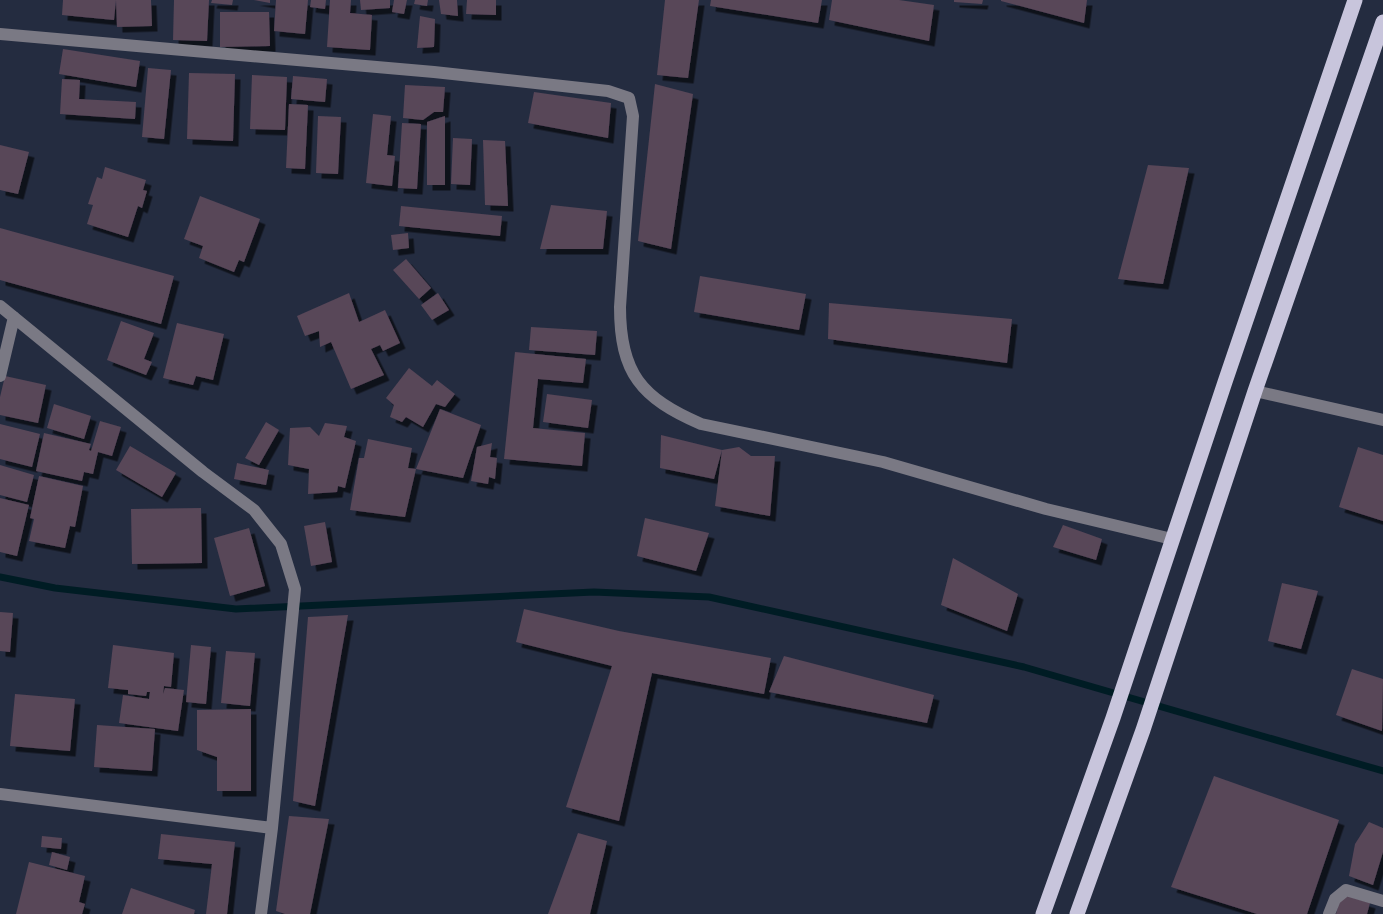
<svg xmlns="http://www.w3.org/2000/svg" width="1383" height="914" font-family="Lora,serif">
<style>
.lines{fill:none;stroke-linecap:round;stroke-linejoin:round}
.stream{stroke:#001c24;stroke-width:7}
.building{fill:#584658;filter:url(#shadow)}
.street{stroke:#7a7984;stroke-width:12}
.primary{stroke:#c8c5dc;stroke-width:15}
</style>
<defs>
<filter id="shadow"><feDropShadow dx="5.5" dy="5.5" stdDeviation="0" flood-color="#0009"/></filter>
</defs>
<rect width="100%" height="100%" fill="#242c40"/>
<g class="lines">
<path class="stream" d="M 0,577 L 55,588 L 236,609 L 594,592 L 709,597 L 1024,667 L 1383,771"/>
</g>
<path class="building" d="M 63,0 L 116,0 L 114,20 L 62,15 Z
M 116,0 L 151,0 L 152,26 L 117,27 Z
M 174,0 L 209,0 L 207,41 L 173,40 Z
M 212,0 L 233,0 L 232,5 L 211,3 Z
M 254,0 L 270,0 L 270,3 Z
M 276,0 L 308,0 L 305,34 L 274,31 Z
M 311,0 L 326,0 L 325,9 L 310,7 Z
M 330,0 L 351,0 L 350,13 L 372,15 L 370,50 L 327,47 Z
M 360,0 L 390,0 L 390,8 L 361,10 Z
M 394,0 L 407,0 L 404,14 L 392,12 Z
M 415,0 L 428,0 L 427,6 L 414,4 Z
M 439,0 L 457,0 L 458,16 L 441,14 Z
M 467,0 L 496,0 L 496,15 L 466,14 Z
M 665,0 L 699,0 L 688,78 L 657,75 Z
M 711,0 L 822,0 L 818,23 L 710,6 Z
M 832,0 L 899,0 L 934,5 L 929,41 L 829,20 Z
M 954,0 L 983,0 L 982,4 L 954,2 Z
M 1001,0 L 1087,0 L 1084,23 L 1001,1 Z
M 220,12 L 269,12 L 270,46 L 220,47 Z
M 420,16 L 435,19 L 434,47 L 417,48 Z
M 63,49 L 140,61 L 136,87 L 59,74 Z
M 148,68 L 171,70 L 164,139 L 142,137 Z
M 189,73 L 235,74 L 233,141 L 187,139 Z
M 252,75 L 287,77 L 285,130 L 250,129 Z
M 293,76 L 327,79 L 325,102 L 291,99 Z
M 62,79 L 80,80 L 79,99 L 136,102 L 135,119 L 60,114 Z
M 655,84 L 693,94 L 671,249 L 638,241 Z
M 405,85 L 445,87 L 443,112 L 434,112 L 423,120 L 403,118 Z
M 534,92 L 611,103 L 608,138 L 528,123 Z
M 289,104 L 308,105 L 305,169 L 286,168 Z
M 373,114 L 391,116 L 387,155 L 395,156 L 392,186 L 366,183 Z
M 318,116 L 341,117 L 338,174 L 316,173 Z
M 445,116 L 445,185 L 427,185 L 427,122 Z
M 402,123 L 421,124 L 417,189 L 398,188 Z
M 453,138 L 472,139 L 470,185 L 451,184 Z
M 483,140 L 505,141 L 508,206 L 485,205 Z
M 0,145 L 29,152 L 18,194 L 0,190 Z
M 1148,165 L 1189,168 L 1163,284 L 1118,279 Z
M 105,167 L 146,180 L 143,190 L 147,191 L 142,208 L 138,206 L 128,237 L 87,224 L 93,205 L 88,204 L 97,177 L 102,179 Z
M 200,196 L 260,219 L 244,262 L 239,260 L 234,272 L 199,258 L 203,246 L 184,239 Z
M 551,205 L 607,211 L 603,249 L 540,249 Z
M 401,206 L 502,216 L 500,236 L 399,226 Z
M 0,228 L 174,276 L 161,324 L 0,280 Z
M 408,233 L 409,248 L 393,250 L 391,235 Z
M 406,259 L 431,288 L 419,299 L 393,270 Z
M 700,276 L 806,294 L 799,330 L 694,312 Z
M 349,293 L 359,322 L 385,310 L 400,343 L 383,351 L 380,345 L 371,349 L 384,375 L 351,389 L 331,342 L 320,347 L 319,331 L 305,336 L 297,316 Z
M 438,293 L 449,310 L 432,320 L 421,305 Z
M 829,303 L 1012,319 L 1007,363 L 828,339 Z
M 121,321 L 154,333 L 144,359 L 152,362 L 146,375 L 107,360 Z
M 177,323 L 224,334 L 213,380 L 196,376 L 193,385 L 163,378 Z
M 531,327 L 597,331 L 595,355 L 529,350 Z
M 515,352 L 586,359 L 583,383 L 538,379 L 533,428 L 585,433 L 582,466 L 504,459 Z
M 409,368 L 432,386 L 437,380 L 455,394 L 445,407 L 436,404 L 423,427 L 406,417 L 402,422 L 390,417 L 394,405 L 386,398 Z
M 5,376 L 46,385 L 38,423 L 0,415 L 0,397 Z
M 547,394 L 592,400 L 588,428 L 543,422 Z
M 54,404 L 91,416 L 84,439 L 47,428 Z
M 440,409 L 481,425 L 463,478 L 416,469 L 405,517 L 350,510 L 359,458 L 364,458 L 368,439 L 412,448 L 408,468 L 416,469 Z
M 100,421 L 121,427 L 112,456 L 98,452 L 93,474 L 84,472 L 82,481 L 36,471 L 44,433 L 91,444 L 89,450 L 91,451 Z
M 266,422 L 279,430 L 259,465 L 245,458 Z
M 325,423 L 347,426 L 344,437 L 356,441 L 345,488 L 338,486 L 337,492 L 308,494 L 309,469 L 288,465 L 290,428 L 310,427 L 319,436 Z
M 0,424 L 40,434 L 32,467 L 0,459 Z
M 661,435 L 722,450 L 739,447 L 751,456 L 775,456 L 770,516 L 715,506 L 722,450 L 714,479 L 660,468 Z
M 492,443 L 490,457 L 497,458 L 495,479 L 489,477 L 488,484 L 471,481 L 477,447 Z
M 130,446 L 176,473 L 162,497 L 116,470 Z
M 1358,447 L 1383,455 L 1383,521 L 1339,507 Z
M 237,463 L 269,470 L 266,485 L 234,479 Z
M 0,465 L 34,475 L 27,502 L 0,495 Z
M 39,476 L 83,486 L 75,527 L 70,526 L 65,548 L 29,541 L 34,519 L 30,518 Z
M 0,498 L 29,505 L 17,556 L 0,552 Z
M 201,508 L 202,563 L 132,564 L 131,509 Z
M 645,518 L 709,533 L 696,571 L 637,556 Z
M 325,522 L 332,562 L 311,566 L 304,526 Z
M 1063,525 L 1102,539 L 1096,560 L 1053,547 Z
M 249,528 L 265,586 L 230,596 L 214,538 Z
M 953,558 L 1018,594 L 1007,631 L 941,605 Z
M 1282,583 L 1318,591 L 1301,649 L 1268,641 Z
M 524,609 L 619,631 L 771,658 L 764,694 L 652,673 L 619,821 L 566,807 L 612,666 L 516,642 Z
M 0,612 L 13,613 L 10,652 L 0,651 Z
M 348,615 L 315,806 L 293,801 L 308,617 Z
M 113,645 L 174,653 L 171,687 L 164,686 L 163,694 L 165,688 L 184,690 L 178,731 L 119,723 L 123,695 L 149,699 L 150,692 L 147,692 L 146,696 L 128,694 L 128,690 L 108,688 Z
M 191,645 L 211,647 L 206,704 L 186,702 Z
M 226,651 L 255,653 L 250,706 L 221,703 Z
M 784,656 L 934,695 L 927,723 L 769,692 Z
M 1352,669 L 1383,679 L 1382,731 L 1336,715 Z
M 15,694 L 75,699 L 70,751 L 10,746 Z
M 251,709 L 251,791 L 217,791 L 217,757 L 197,750 L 197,710 Z
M 97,725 L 155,729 L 152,771 L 94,767 Z
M 1214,776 L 1339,820 L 1307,914 L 1257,914 L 1171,887 Z
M 289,816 L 329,819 L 310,914 L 285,914 L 276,911 Z
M 1369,822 L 1383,828 L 1383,852 L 1373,885 L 1349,876 L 1355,844 Z
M 578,833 L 607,841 L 590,914 L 548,914 Z
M 161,834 L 235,842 L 227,914 L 206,914 L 212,864 L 158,859 Z
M 42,836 L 62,838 L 61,849 L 41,847 Z
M 52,852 L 70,857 L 67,870 L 49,865 Z
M 29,862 L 85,876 L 79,902 L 85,904 L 82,914 L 16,914 Z
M 131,888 L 195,910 L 194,914 L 122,914 Z
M 1341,894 L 1370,903 L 1367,914 L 1336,914 Z"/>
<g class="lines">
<path class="street" d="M 0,34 L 434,72 L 608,91 L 629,98 L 633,116 L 620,307 C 620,373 641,398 701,424 L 883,462 L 1046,509 L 1172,539
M 0,306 L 203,472 L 254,510 L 281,544 L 295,589 L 272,828 L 261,914
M 0,376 L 14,317
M 1255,391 L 1383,420
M 0,794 L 272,828
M 1329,914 L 1335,899 L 1346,890 L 1383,901"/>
<path class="primary" d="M 1043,914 L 1113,718 L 1225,382 L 1355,0
M 1077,914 L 1143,730 L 1255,391 L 1383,22"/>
</g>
</svg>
